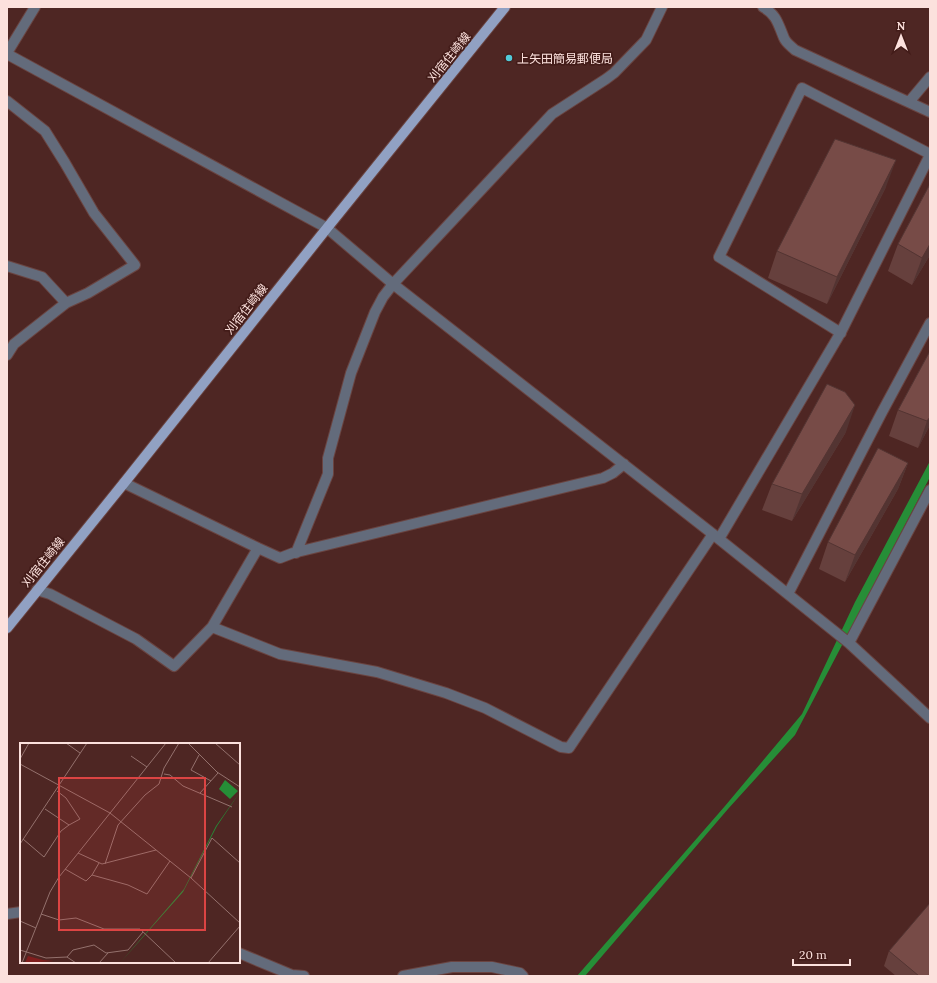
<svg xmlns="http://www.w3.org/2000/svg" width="937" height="983" font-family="Lora,'Noto Sans JP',serif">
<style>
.water{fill:#268e37}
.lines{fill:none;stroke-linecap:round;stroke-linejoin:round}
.minor-casing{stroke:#6a4441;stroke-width:12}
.major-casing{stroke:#6a4441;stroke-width:12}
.minor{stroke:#636b7b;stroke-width:10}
.major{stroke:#91a1c3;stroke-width:10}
.wall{fill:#66403d}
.shaded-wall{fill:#533432}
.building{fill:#774b47;stroke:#533432}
.poi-dot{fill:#52cbd9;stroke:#431c19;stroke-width:1.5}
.labels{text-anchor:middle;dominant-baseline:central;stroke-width:3.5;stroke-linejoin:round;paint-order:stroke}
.street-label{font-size:12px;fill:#fce1dd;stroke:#431c19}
.poi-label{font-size:12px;fill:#fce1dd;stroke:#431c19;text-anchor:start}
.inset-road{fill:none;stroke:#94716d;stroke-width:1}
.view{fill:#dc4443;fill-opacity:0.15;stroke:#dc4443;stroke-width:2}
.inset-edge{fill:none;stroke:#fce1dd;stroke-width:2}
</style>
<rect width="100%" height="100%" fill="#4e2623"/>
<path class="water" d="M 930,461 L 930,477 L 795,735 L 728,809 L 585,976 L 577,976 L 725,806 L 802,714 L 855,602 Z"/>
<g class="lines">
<g class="minor-casing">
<path id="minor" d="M 763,7 C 777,15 778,24 784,38 C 786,43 791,46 795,50 L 930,112
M 7,53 L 35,7
M 7,54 L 327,228 L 393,284 L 709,531 L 849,643 L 930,718
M 7,101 L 45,131 L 65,163 L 94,213 L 135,265 L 88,293 L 66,303
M 909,102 L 930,77
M 7,266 L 42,277 L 66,303 L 14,344 L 7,355
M 841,333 L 719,257 L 802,88 L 930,154
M 124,483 L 258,548 L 280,558 L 293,553 L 603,478 L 613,473 L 624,464
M 719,539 L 841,332 L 930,155
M 258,548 L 212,627 L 280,654 L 377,672 L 446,693 L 485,708 L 561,747 L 569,748 L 713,534
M 296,553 L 328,474 L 328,458 L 351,373 L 375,312 L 383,297 L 393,284 L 552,114 L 606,79 L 614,73 L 646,40 L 662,7
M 37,590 L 50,594 L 136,639 L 174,666 L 212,627
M 788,594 L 881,414 L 930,323
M 849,643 L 930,490
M 7,914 L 21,912
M 239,953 L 292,975 L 304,976
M 403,976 L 452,967 L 492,967 L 520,973 L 523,976"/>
</g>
<g class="major-casing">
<path id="major" d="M 7,628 L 124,483 L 327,228 L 505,7"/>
</g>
<use href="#minor" class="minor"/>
<use href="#major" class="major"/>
</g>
<path class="wall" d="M 930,184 L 930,255 L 912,285 L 888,271 L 898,244 Z
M 886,187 L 827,304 L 768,278 L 777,251 Z
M 930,351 L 930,425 L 918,448 L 889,436 L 898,410 Z
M 846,432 L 792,521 L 762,510 L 772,484 Z
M 908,463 L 898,489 L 845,582 L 819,569 L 828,542 Z
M 889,951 L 930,976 L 896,976 L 884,966 Z"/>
<path class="shaded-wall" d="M 896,160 L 886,187 L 827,304 L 837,277 Z
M 930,244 L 930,255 L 912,285 L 922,258 Z
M 855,405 L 846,432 L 792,521 L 802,494 Z
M 930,417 L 930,425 L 918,448 L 927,421 Z
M 908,463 L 898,489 L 845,582 L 855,555 Z"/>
<path class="building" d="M 835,139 L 896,160 L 837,277 L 777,251 Z
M 930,184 L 930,244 L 922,258 L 898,244 Z
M 930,351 L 930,417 L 927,421 L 898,410 Z
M 827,384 L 845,392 L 855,405 L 802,494 L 772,484 Z
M 878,448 L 908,463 L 855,555 L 828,542 Z
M 930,903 L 930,976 L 919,976 L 889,951 Z"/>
<circle class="poi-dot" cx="509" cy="58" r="4"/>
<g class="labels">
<g class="street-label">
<text transform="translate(449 57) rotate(-51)">刈宿住崎線</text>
<text transform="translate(246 309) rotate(-52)">刈宿住崎線</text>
<text transform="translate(43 562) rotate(-51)">刈宿住崎線</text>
</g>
<g class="poi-label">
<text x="517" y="58">上矢田簡易郵便局</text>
</g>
</g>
<g transform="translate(20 743)">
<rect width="220" height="220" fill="#4e2623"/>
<path d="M 8,213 L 23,217 L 34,218 L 5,220 Z" fill="#811e1e"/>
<path d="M 205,37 L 218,48 L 210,56 L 199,46 ZM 220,49 L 197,83 L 163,149 L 100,220 L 164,146 L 196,83 Z" fill="#268e37"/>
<path class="inset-road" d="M 46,0 L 60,10M 168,0 L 198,30 L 180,50M 195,0 L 220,22M 179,12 L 171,27 L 191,38M 111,13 L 127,24M 0,16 L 9,0M 0,21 L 90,70 L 171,135 L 220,180M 197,29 L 220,44M 144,31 L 150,32 L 163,43 L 212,64M 37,48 L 46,55 L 60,76 L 49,82M 3,96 L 24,114 L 41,88 L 49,82 L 25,66M 0,101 L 67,0M 58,110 L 82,121 L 136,107M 79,120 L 72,132 L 108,142 L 127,151 L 150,118M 85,121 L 98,82 L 125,52 L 139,41 L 144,25 L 159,0M 45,126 L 66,138 L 72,132M 171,135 L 192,95 L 220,120M 21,171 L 39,177 L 56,175 L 84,186 L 120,186 L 156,220M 0,178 L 16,185M 0,207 L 26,215 L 47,214 L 56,220M 47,214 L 53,207 L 74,202 L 86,210 L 108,207 L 123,189M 2,220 L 30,149 L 39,134 L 146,0M 79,220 L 88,210M 188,220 L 220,183"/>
<path class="view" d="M 39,35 L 185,35 L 185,187 L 39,187 Z"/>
<rect width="220" height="220" class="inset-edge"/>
</g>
<rect width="937" height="983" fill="none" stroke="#fce1dd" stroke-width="16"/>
<g transform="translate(901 36)" stroke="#431c19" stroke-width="3" paint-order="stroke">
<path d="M0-3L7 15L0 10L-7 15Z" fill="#fce1dd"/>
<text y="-6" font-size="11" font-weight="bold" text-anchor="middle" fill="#fce1dd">N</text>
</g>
<path d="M793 959v6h57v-6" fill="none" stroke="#fce1dd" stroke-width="2"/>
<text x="799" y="959" font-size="12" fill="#fce1dd" stroke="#431c19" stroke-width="3" paint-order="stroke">20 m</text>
</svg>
